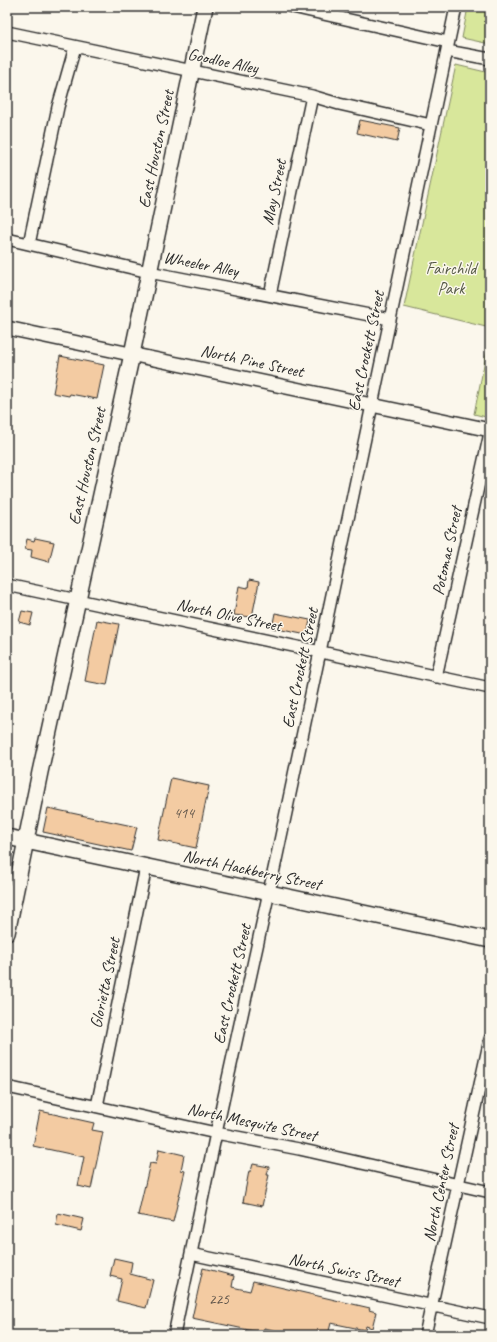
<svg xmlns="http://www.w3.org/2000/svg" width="497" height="1342" font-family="Caveat,sans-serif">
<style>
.green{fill:#d8e79b;stroke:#828963}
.building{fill:#f3cba2;stroke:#2b2b2b}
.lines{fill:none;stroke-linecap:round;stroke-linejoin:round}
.minor-casing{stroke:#2b2b2b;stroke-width:14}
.tertiary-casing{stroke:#2b2b2b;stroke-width:16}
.secondary-casing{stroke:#2b2b2b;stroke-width:18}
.minor{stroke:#fbf7ec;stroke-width:11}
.tertiary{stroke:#fbf7ec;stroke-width:13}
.secondary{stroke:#fbf7ec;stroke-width:15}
.labels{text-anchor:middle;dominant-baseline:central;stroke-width:3;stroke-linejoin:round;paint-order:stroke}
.number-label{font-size:15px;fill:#5d5349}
.street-label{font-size:17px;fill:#2b2b2b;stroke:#fbf7ec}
.park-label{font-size:17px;fill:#565a47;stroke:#fbf7ec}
</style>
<rect width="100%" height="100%" fill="#fbf7ec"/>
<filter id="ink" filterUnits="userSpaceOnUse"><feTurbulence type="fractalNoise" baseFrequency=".025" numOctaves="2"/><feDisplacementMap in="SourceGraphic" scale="8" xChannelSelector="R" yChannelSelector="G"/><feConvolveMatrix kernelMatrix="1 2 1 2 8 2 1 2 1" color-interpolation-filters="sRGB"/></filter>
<g filter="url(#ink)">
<path class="green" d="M 468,7 L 490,7 L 490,44 L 462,38 Z
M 456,65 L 490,73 L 490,328 L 404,307 Z
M 490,335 L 490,418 L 474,414 Z"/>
<path class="building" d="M 360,120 L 400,128 L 397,142 L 357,133 Z
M 60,356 L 104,365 L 97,399 L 70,394 L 69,396 L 53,393 Z
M 35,538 L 54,542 L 49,562 L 31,557 L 32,550 L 25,549 L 27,539 L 34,541 Z
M 249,580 L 259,582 L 252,617 L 234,615 L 239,586 L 248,588 Z
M 22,611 L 33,613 L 30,625 L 19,622 Z
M 275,613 L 310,620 L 307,635 L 272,628 Z
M 97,620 L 119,624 L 107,685 L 85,681 Z
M 171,778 L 209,786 L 196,848 L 158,840 Z
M 48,808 L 137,827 L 131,851 L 43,832 Z
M 40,1111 L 94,1123 L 92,1130 L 103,1132 L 91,1189 L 78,1186 L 84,1157 L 33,1146 Z
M 159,1149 L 184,1155 L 181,1170 L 185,1171 L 173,1222 L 138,1215 L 150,1163 L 156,1164 Z
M 253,1164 L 269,1167 L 267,1175 L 269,1175 L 262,1206 L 243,1202 L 249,1171 L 251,1171 Z
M 58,1213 L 84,1219 L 81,1231 L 56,1225 Z
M 114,1258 L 132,1262 L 130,1274 L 153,1280 L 146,1308 L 117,1301 L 122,1279 L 110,1276 Z
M 203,1268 L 234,1276 L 232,1287 L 250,1291 L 253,1281 L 370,1308 L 369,1310 L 376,1312 L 372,1328 L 366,1326 L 365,1330 L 331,1323 L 328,1335 L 297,1335 L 264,1328 L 263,1333 L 192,1318 Z"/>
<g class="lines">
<g class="minor-casing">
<path id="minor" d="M 292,7 L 448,42
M 7,32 L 312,96 L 339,104 L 431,125
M 447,51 L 490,59
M 7,239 L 149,272 L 390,319
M 29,244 L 58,107 L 75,47
M 270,295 L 312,96
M 7,585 L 490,688
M 436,677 L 490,433
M 7,1087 L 216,1133 L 299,1149 L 490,1192
M 97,1106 L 146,867
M 191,1254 L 490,1318
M 174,1335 L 216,1133 L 276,860 L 456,7
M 425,1335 L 490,1039"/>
</g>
<g class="tertiary-casing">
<path id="tertiary" d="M 7,328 L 490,430"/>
</g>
<g class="secondary-casing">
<path id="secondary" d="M 7,837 L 490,940
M 7,933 L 40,772 L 132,354 L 205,7"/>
</g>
<use href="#minor" class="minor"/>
<use href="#tertiary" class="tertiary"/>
<use href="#secondary" class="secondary"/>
</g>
</g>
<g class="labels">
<g class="number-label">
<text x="184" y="813">414</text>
<text x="219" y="1299">225</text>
</g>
<g class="street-label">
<text transform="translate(223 61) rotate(12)">Goodloe Alley</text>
<text transform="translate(156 149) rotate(-78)">East Houston Street</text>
<text transform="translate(274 192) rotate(-78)">May Street</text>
<text transform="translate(201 264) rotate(11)">Wheeler Alley</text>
<text transform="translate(366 351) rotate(-78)">East Crockett Street</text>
<text transform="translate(252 361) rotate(12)">North Pine Street</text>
<text transform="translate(87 466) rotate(-77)">East Houston Street</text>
<text transform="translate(447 551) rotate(-78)">Potomac Street</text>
<text transform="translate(229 615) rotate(12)">North Olive Street</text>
<text transform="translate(300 668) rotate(-78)">East Crockett Street</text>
<text transform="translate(252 870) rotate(12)">North Hackberry Street</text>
<text transform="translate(105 983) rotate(-78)">Glorietta Street</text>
<text transform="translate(232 984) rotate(-77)">East Crockett Street</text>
<text transform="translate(252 1122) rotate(12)">North Mesquite Street</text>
<text transform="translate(441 1183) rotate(-78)">North Center Street</text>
<text transform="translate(344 1270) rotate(12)">North Swiss Street</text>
</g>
<g class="park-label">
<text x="451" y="268">Fairchild<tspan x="451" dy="20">Park</tspan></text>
</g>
</g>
<rect width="497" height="1342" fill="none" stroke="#fbf7ec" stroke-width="24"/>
<rect x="12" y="12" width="473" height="1318" fill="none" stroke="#2b2b2b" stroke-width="1.5" filter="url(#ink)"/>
</svg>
